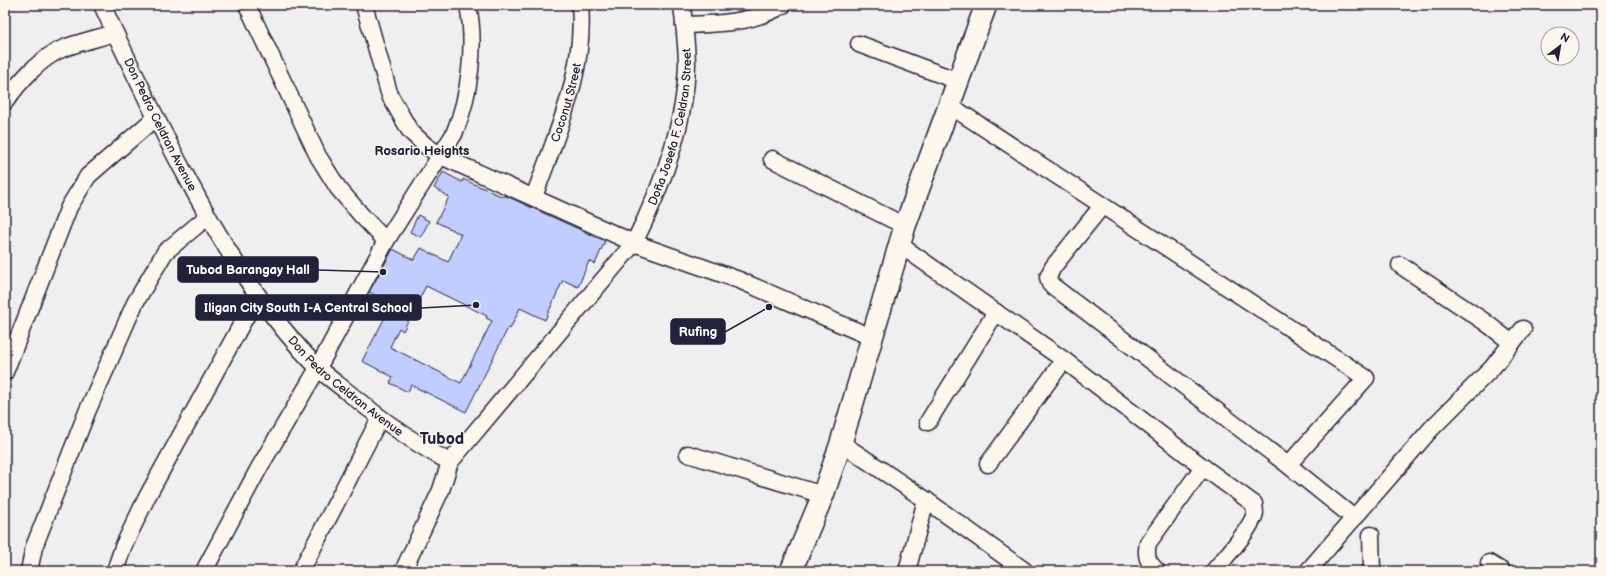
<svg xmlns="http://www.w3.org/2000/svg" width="1606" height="576" font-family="'Balsamiq Sans',sans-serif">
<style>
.building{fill:#c0cdfe;stroke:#22223b;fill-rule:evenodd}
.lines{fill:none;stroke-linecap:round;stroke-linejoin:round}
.minor-casing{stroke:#22223b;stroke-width:19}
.major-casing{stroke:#22223b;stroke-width:24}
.minor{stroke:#fbf7ec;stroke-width:16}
.major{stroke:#fbf7ec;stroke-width:21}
.labels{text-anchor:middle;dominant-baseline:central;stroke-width:3;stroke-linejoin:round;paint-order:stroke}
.street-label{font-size:12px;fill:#22223b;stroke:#fbf7ec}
.neighbourhood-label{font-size:13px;font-weight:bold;fill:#22223b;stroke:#fbf7ec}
.district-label{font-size:16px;font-weight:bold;fill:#22223b;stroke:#fbf7ec}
.leader{fill:none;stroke:#22223b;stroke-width:1.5}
.callout-dot{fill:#22223b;stroke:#fbf7ec;stroke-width:1.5}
.callout{fill:#22223b;stroke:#22223b;stroke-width:1.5}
.callout-label{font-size:13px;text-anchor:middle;font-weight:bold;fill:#fff}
</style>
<rect width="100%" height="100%" fill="#efeff0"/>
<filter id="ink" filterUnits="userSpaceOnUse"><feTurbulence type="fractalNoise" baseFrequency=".025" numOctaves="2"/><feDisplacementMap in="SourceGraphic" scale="8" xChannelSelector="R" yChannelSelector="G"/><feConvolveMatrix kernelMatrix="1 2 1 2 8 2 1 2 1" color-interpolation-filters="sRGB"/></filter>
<g filter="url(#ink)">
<path class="building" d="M 443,172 L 462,182 L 463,179 L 503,197 L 504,195 L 605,241 L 595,264 L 589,261 L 578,287 L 563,280 L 545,320 L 520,308 L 510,329 L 508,328 L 466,412 L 411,385 L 408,392 L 390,383 L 393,377 L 362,361 L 392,304 L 369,292 L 393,249 L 414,260 L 421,248 L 448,262 L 461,234 L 436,222 L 449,197 L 434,188 ZM 426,286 L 487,316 L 486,318 L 492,321 L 461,383 L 390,347 L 399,328 L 403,331 Z
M 418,215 L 429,221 L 421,237 L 410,232 Z"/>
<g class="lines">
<g class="minor-casing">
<g id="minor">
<path id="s1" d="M 102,5 C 129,63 156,120 186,176 C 222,244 263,312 317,367 C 327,377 339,385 350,394 C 382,420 413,443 450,462"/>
<path d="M 247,5 L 318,156 L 338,188 L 362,216 L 386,241"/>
<path d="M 364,5 L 390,96 L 410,131 L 426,146 L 441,156 L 634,243 L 739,280 L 873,338"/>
<path d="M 684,25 C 719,24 753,23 783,5"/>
<path d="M 859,44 L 958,81"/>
<path d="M 5,102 C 19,82 41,57 64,48 C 81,42 98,38 115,33"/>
<path d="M 949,105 L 1366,378 L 1288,465"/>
<path d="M 772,159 L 905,226"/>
<path id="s2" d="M 534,197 C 556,135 586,72 580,5"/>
<path d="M 1102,206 L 1053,267 L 1048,277 L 1050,284 L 1288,465 L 1354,518"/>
<path d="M 900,245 L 1064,360 L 1203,467 L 1254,504 C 1254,507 1255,510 1255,513 C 1251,530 1225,557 1214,571"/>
<path d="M 1400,265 L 1485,322 L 1512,343"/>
<path d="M 5,372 L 69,207 L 88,176 L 155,118"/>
<path d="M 928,422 L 996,312"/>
<path d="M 841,443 L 926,500 L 1025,571"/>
<path d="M 688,454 L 823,495"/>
<path d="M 988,464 L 1064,360"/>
<path d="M 1371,535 L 1372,571"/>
<path d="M 1489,563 L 1502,571"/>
<path d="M 29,571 L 34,547 L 47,514 L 87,412 L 135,303 L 165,252 L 207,217"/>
<path d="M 115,571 L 123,547 L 147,497 L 257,296"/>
<path d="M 204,571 L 259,468 L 318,368 L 386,241 L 454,134 C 470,96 476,45 468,5"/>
<path d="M 301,571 L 380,418"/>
<path id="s3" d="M 403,571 L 441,490 L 450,462 L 634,243 C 660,191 685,125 687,66 C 687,46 684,25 682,5"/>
<path d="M 907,571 L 926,500"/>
<path d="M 1157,571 C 1148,562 1145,557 1148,543 L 1203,467"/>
<path d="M 1308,571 L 1431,429 L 1492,368 L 1523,329"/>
</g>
</g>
<g class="major-casing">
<path id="major" d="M 791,571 L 823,495 L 841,443 L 905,226 L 986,5"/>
</g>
<use href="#minor" class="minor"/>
<use href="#major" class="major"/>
</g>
</g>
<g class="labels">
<g class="street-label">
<text stroke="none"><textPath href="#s2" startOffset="100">Coconut Street</textPath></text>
<text stroke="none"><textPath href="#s1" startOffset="133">Don Pedro Celdran Avenue</textPath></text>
<text stroke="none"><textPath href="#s3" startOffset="528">Doña Josefa F. Celdran Street</textPath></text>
<text stroke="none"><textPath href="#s1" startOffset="457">Don Pedro Celdran Avenue</textPath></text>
</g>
<g class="neighbourhood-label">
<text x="422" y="151">Rosario Heights</text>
</g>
<g class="district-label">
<text x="442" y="439">Tubod</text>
</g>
</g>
<path class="leader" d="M383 272L318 270M476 305L421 308M769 307L725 332"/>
<g class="callout-dot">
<circle cx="383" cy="272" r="4"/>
<circle cx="476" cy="305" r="4"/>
<circle cx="769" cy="307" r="4"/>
</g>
<g class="callout">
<rect x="178" y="257" width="140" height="25" rx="4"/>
<rect x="196" y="295" width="225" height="25" rx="4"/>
<rect x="671" y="319" width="54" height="25" rx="4"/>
</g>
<g class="callout-label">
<text x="248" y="274">Tubod Barangay Hall</text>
<text x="308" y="312">Iligan City South I-A Central School</text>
<text x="698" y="336">Rufing</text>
</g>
<rect width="1606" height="576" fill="none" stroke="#fbf7ec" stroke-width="20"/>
<rect x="10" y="10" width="1586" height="556" fill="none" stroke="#22223b" stroke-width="1.5" filter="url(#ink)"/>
<g transform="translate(1560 46) rotate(31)"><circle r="19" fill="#fbf7ec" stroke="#a4a2a5"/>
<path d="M0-3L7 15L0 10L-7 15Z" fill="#22223b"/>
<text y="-6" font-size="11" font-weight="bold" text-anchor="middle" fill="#22223b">N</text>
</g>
</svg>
